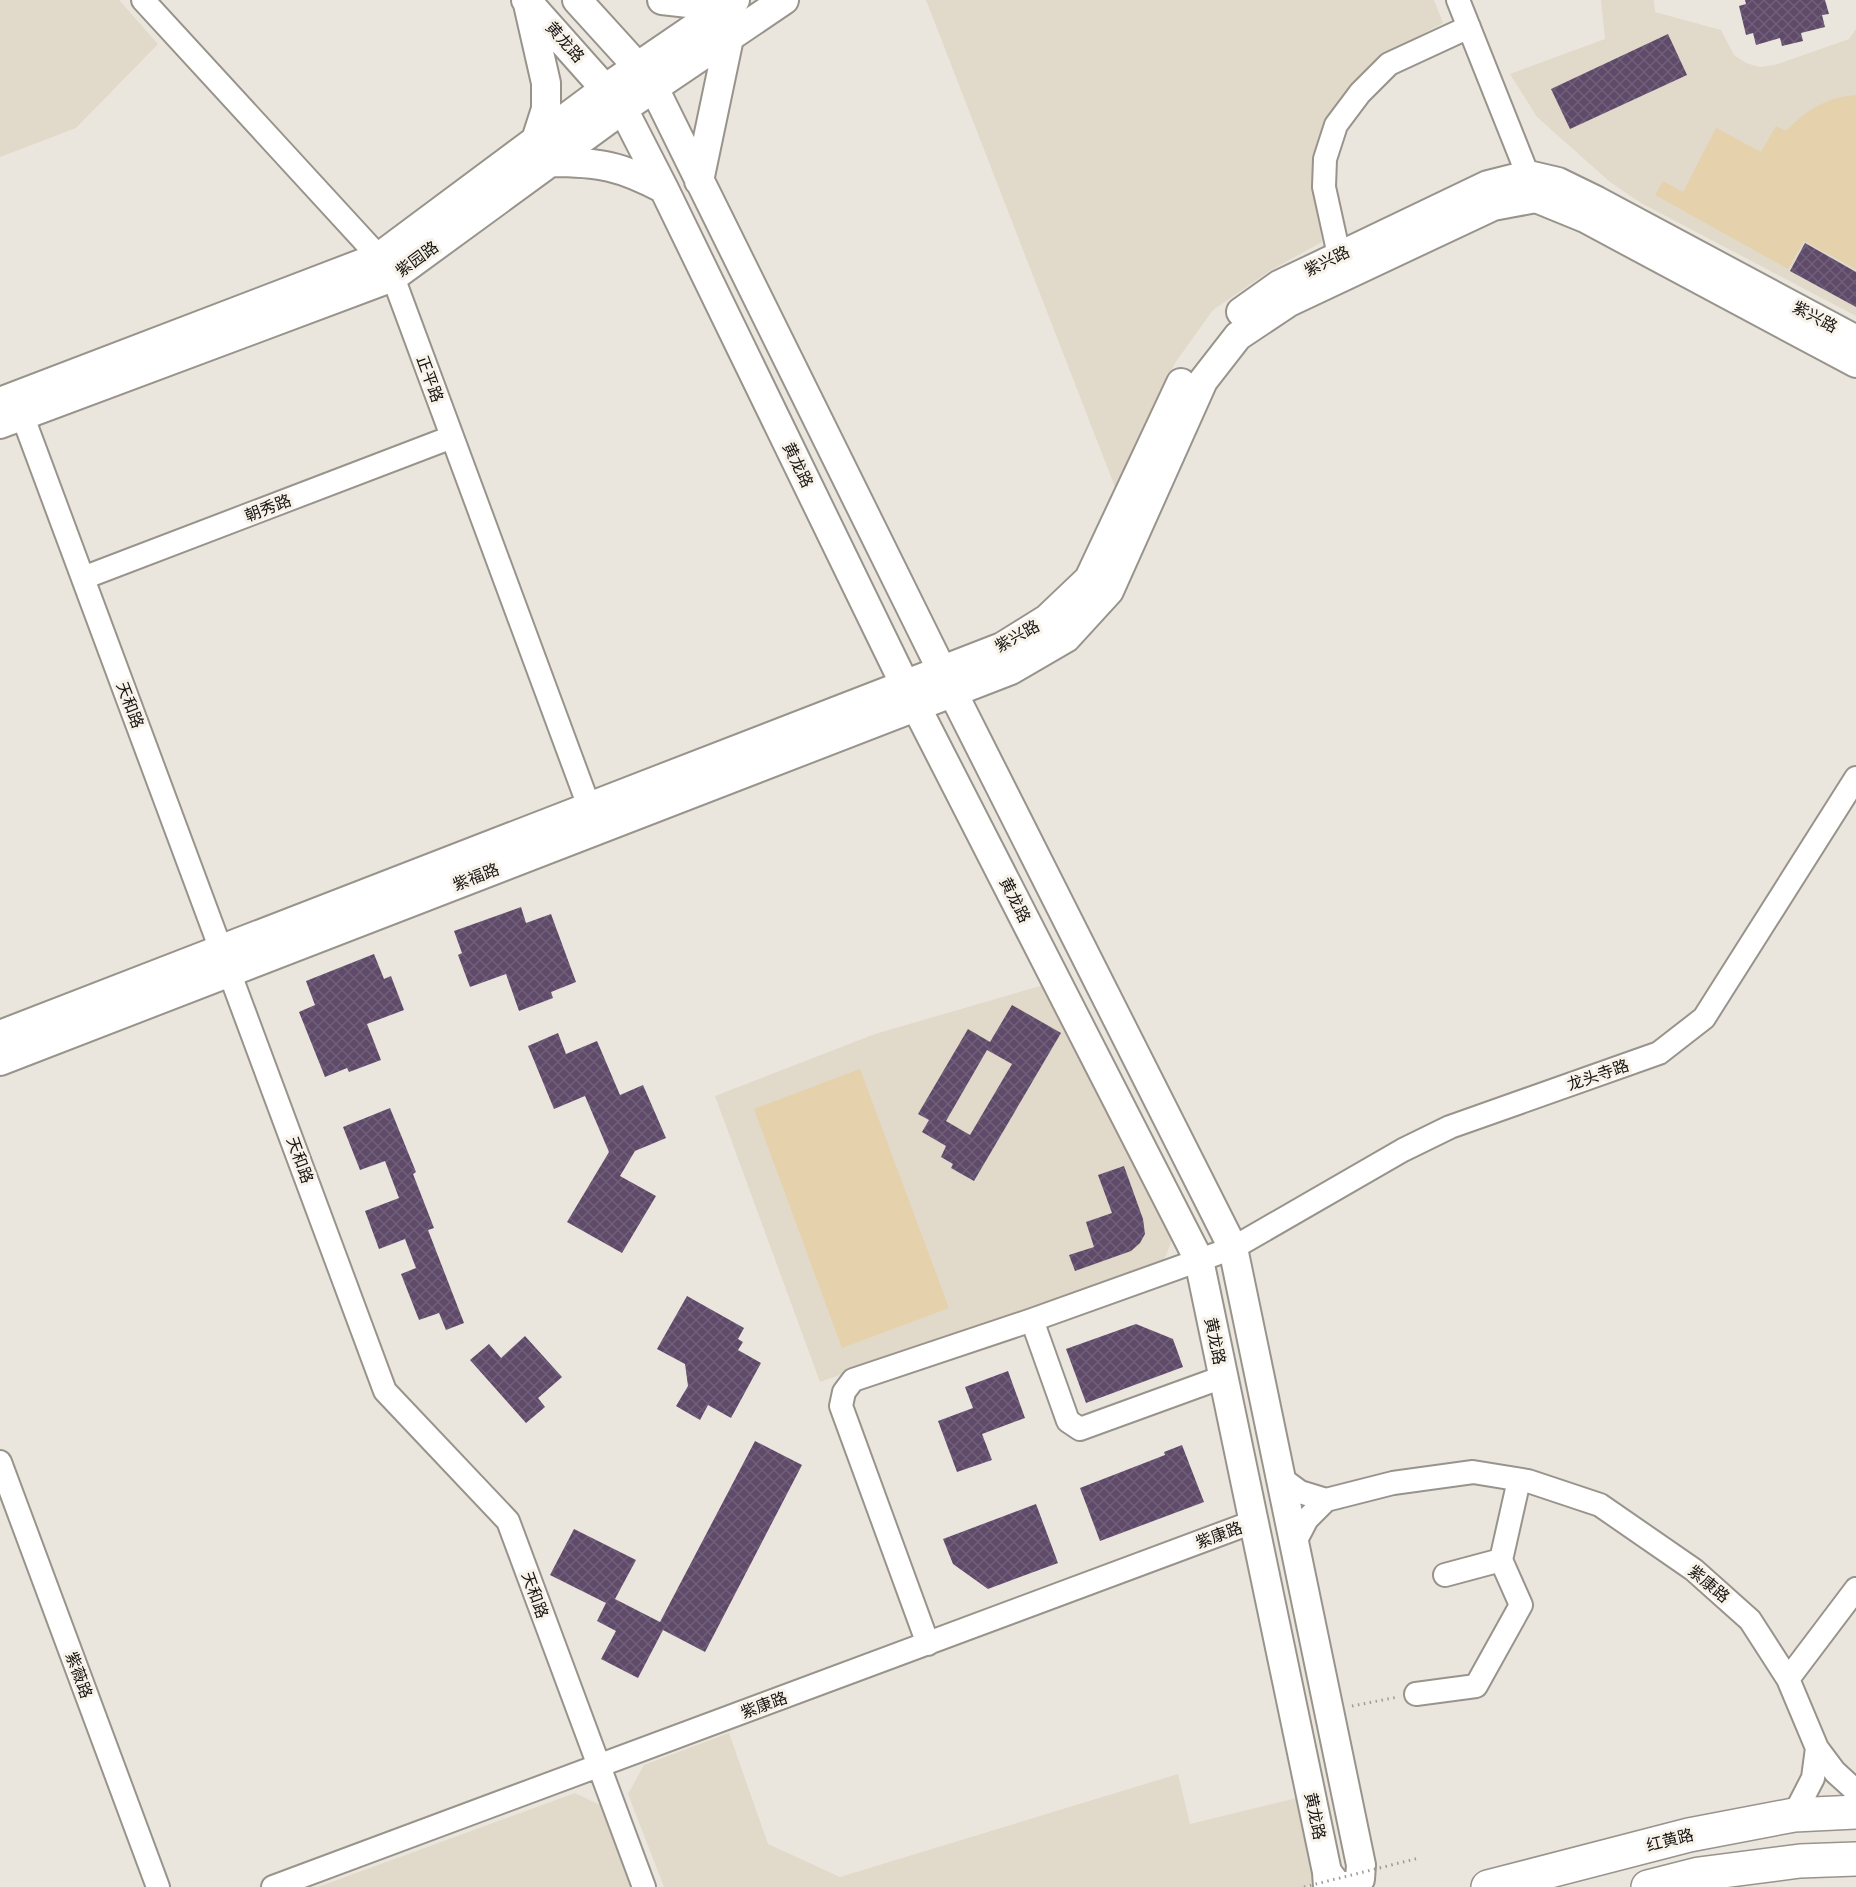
<svg xmlns="http://www.w3.org/2000/svg" width="1856" height="1887" font-family="'Roboto Serif','Noto Sans SC',serif">
<style>
.built{fill:#e1d9c9}
.pitch{fill:#e5d2ad}
.building{fill:url(#building-cross-hatch);fill-rule:evenodd}
.lines{fill:none;stroke-linecap:round;stroke-linejoin:round}
.minor-casing{stroke:#98938b;stroke-width:26}
.major-casing{stroke:#98938b;stroke-width:32}
.highway-casing{stroke:#98938b;stroke-width:36}
.path{stroke:#9f9b94;stroke-width:3;stroke-dasharray:1.5 4.5;stroke-linecap:butt}
.minor{stroke:#fff;stroke-width:22}
.major{stroke:#fff;stroke-width:28}
.highway{stroke:#fff;stroke-width:33}
.path-bridge{stroke:#9f9b94;stroke-width:3;stroke-dasharray:1.5 4.5;stroke-linecap:butt}
.labels{text-anchor:middle;dominant-baseline:central;stroke-width:6;stroke-linejoin:round;paint-order:stroke}
.street-label{font-size:16px;fill:#161411;stroke:#f8f3ea}
</style>
<defs>
<pattern id="building-cross-hatch" width="8" height="8" patternUnits="userSpaceOnUse" patternTransform="scale(1.5)"><rect width="8" height="8" fill="#5f4a69"/><path d="M0 0l8 8M0 8l8-8" fill="none" stroke="#716079"/></pattern>
</defs>
<rect width="100%" height="100%" fill="#ebe6dd"/>
<path class="built" d="M 0,0 L 119,0 L 158,44 L 76,128 L 0,157 Z
M 926,0 L 1434,0 L 1443,23 L 1380,57 L 1349,87 L 1325,121 L 1315,160 L 1315,192 L 1322,242 L 1271,270 L 1213,310 L 1175,363 L 1115,487 Z
M 1601,0 L 1654,0 L 1655,12 L 1721,30 L 1734,55 L 1746,63 L 1759,67 L 1775,65 L 1849,39 L 1856,29 L 1856,316 L 1641,203 L 1610,182 L 1537,117 L 1510,74 L 1605,39 Z
M 1047,984 L 1174,1235 L 1164,1260 L 820,1382 L 715,1096 L 875,1034 Z
M 729,1733 L 768,1844 L 840,1877 L 1178,1774 L 1190,1824 L 1297,1798 L 1315,1877 L 1307,1887 L 664,1887 L 628,1794 L 644,1765 Z
M 575,1793 L 602,1806 L 633,1887 L 318,1887 Z"/>
<path class="pitch" d="M 1856,95 L 1856,269 L 1804,241 L 1788,269 L 1655,195 L 1663,181 L 1683,192 L 1716,128 L 1761,152 L 1776,126 L 1786,131 C 1806,110 1827,97 1856,95 Z
M 860,1069 L 949,1308 L 842,1348 L 754,1109 Z"/>
<path class="building" d="M 1745,0 L 1825,0 L 1829,14 L 1822,15 L 1825,27 L 1801,33 L 1803,41 L 1782,46 L 1780,38 L 1756,45 L 1753,33 L 1746,35 L 1739,6 L 1746,4 Z
M 1668,34 L 1687,75 L 1570,129 L 1551,89 Z
M 1805,243 L 1856,272 L 1856,307 L 1790,271 Z
M 521,907 L 526,923 L 551,914 L 576,982 L 551,992 L 553,998 L 519,1011 L 506,974 L 470,987 L 458,955 L 462,953 L 454,931 Z
M 374,954 L 384,979 L 391,976 L 404,1010 L 367,1024 L 381,1060 L 349,1072 L 347,1068 L 325,1077 L 299,1012 L 315,1005 L 306,981 Z
M 1012,1005 L 1061,1033 L 974,1181 L 951,1168 L 953,1164 L 941,1157 L 946,1146 L 922,1132 L 929,1120 L 918,1114 L 968,1029 L 990,1042 ZM 987,1050 L 1012,1064 L 970,1135 L 946,1121 Z
M 558,1033 L 566,1054 L 597,1041 L 620,1095 L 643,1085 L 666,1138 L 635,1151 L 620,1176 L 656,1196 L 622,1253 L 567,1222 L 609,1152 L 585,1096 L 554,1109 L 528,1046 Z
M 390,1108 L 416,1172 L 413,1174 L 434,1228 L 428,1230 L 464,1323 L 446,1330 L 439,1313 L 419,1320 L 401,1274 L 416,1268 L 405,1239 L 379,1249 L 365,1211 L 399,1198 L 385,1161 L 360,1170 L 343,1127 Z
M 1124,1166 L 1143,1219 L 1145,1234 L 1140,1243 L 1131,1251 L 1075,1271 L 1069,1255 L 1094,1247 L 1086,1222 L 1112,1213 L 1098,1175 Z
M 687,1296 L 744,1328 L 738,1339 L 743,1342 L 738,1350 L 761,1363 L 731,1418 L 708,1405 L 700,1420 L 676,1406 L 688,1386 L 685,1364 L 657,1349 Z
M 1136,1324 L 1173,1339 L 1183,1367 L 1086,1403 L 1066,1349 Z
M 525,1336 L 562,1377 L 538,1398 L 545,1407 L 526,1423 L 470,1360 L 489,1344 L 501,1358 Z
M 1008,1371 L 1025,1418 L 982,1434 L 992,1460 L 957,1472 L 938,1421 L 973,1408 L 965,1387 Z
M 755,1441 L 802,1465 L 705,1652 L 663,1630 L 638,1678 L 601,1659 L 616,1631 L 597,1621 L 606,1603 L 550,1575 L 574,1529 L 636,1560 L 615,1599 L 660,1622 Z
M 1182,1445 L 1204,1502 L 1100,1541 L 1080,1488 L 1165,1455 L 1164,1452 Z
M 1036,1504 L 1058,1563 L 988,1589 L 953,1564 L 943,1539 Z"/>
<g class="lines">
<g class="minor-casing">
<path id="minor" d="M 143,0 L 379,257 L 393,277 L 594,820
M 1458,0 L 1533,188
M 1339,255 L 1324,187 L 1325,159 L 1336,125 L 1360,93 L 1389,64 L 1469,27
M 17,401 L 385,1391 L 508,1521 L 644,1887
M 83,578 L 452,437
M 1032,1320 L 1068,1421 L 1080,1429 L 1223,1377
M 0,1462 L 158,1887
M 1281,1478 L 1300,1492 L 1326,1500
M 1326,1500 L 1393,1483 L 1473,1472 L 1528,1481 L 1600,1505 L 1694,1570 L 1750,1620 L 1788,1679 L 1817,1748
M 1295,1542 L 1307,1519 L 1326,1500
M 1445,1575 L 1501,1560
M 928,1644 L 841,1406 L 844,1392 L 853,1380 L 1032,1320 L 1233,1248 L 1403,1150 L 1450,1127 L 1659,1053 L 1704,1018 L 1856,778
M 1788,1679 L 1856,1589
M 1416,1694 L 1476,1686 L 1521,1605 L 1501,1560 L 1519,1480
M 1794,1815 L 1813,1778 L 1817,1748 L 1835,1772 L 1856,1791
M 273,1887 L 1253,1522"/>
</g>
<g class="major-casing">
<path id="major" d="M 526,0 L 623,109 L 664,189 L 905,685 L 1199,1260 L 1327,1872 L 1328,1887
M 577,0 L 637,66 L 654,88 L 953,693 L 1233,1248 L 1361,1865 L 1360,1879 L 1349,1886 L 1336,1884 L 1327,1872
M 662,0 L 724,7
M 528,4 L 546,83 L 546,109 L 536,140
M 551,162 C 599,162 621,166 664,189
M 699,181 L 729,38
M 1241,312 L 1279,285 L 1488,185 L 1528,175 L 1558,182 L 1597,201 L 1856,340
M 0,402 L 379,257 L 606,88 L 735,0
M 0,424 L 393,277 L 623,109 L 784,0
M 0,1035 L 1002,647 L 1047,619 L 1089,579 L 1181,383
M 0,1061 L 1011,670 L 1066,638 L 1109,591 L 1203,381 L 1238,336 L 1289,302 L 1493,206 L 1536,198 L 1585,218 L 1856,363"/>
</g>
<g class="highway-casing">
<path id="highway" d="M 1488,1887 L 1689,1835 L 1794,1815 L 1856,1812
M 1648,1887 L 1699,1874 L 1800,1861 L 1856,1859"/>
</g>
<path class="path" d="M 1352,1706 L 1398,1697"/>
<use href="#minor" class="minor"/>
<use href="#major" class="major"/>
<use href="#highway" class="highway"/>
<path class="path-bridge" d="M 1304,1887 L 1419,1858"/>
</g>
<g class="labels">
<g class="street-label">
<text transform="translate(565 42) rotate(48)">黄龙路</text>
<text transform="translate(417 259) rotate(-36)">紫园路</text>
<text transform="translate(1327 261) rotate(-26)">紫兴路</text>
<text transform="translate(1815 317) rotate(28)">紫兴路</text>
<text transform="translate(430 379) rotate(70)">正平路</text>
<text transform="translate(798 465) rotate(64)">黄龙路</text>
<text transform="translate(268 508) rotate(-21)">朝秀路</text>
<text transform="translate(1017 636) rotate(-29)">紫兴路</text>
<text transform="translate(130 705) rotate(69)">天和路</text>
<text transform="translate(476 877) rotate(-21)">紫福路</text>
<text transform="translate(1015 900) rotate(63)">黄龙路</text>
<text transform="translate(1598 1075) rotate(-19)">龙头寺路</text>
<text transform="translate(300 1160) rotate(70)">天和路</text>
<text transform="translate(1215 1341) rotate(78)">黄龙路</text>
<text transform="translate(1219 1535) rotate(-20)">紫康路</text>
<text transform="translate(1709 1584) rotate(40)">紫康路</text>
<text transform="translate(535 1595) rotate(70)">天和路</text>
<text transform="translate(79 1675) rotate(70)">紫薇路</text>
<text transform="translate(764 1705) rotate(-20)">紫康路</text>
<text transform="translate(1315 1816) rotate(78)">黄龙路</text>
<text transform="translate(1670 1840) rotate(-14)">红黄路</text>
</g>
</g>
</svg>
